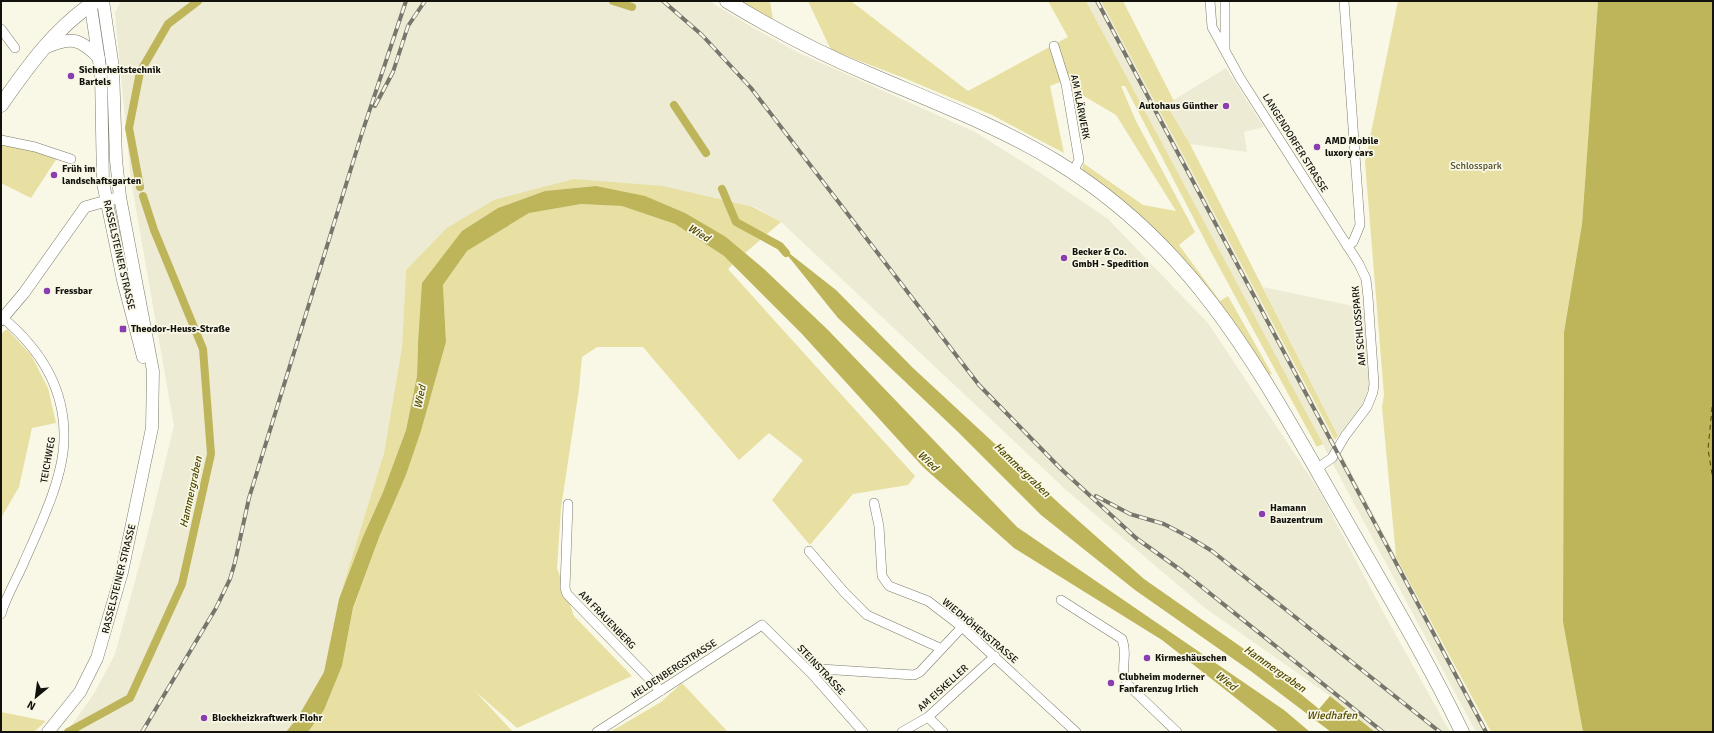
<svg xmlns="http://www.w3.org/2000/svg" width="1714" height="733" font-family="Signika,sans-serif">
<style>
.built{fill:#edebd3}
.green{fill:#e7e0a2}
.water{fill:#beb459}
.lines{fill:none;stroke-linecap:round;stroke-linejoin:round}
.canal{stroke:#beb459;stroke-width:8}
.ferry{stroke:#524a00;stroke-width:1;stroke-dasharray:5 4;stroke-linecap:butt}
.minor-casing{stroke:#7c7b6c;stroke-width:10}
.tertiary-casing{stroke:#7c7b6c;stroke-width:12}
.secondary-casing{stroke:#7c7b6c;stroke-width:13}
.primary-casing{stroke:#7c7b6c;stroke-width:15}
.minor{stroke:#fff;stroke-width:9}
.tertiary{stroke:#fff;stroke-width:11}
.secondary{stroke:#fff;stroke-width:12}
.primary{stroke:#fff;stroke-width:14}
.rail-casing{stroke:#77766c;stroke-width:4}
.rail{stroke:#f9f8e7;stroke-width:2.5;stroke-dasharray:8;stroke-linecap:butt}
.poi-dot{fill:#893dae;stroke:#f9f8e7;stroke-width:1.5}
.labels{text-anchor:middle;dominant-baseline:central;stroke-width:3.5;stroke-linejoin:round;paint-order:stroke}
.poi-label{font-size:10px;font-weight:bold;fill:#12110c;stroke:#f9f8e7;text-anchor:start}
.street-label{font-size:10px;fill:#12110c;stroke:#f9f8e7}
.park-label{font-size:10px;fill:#4c4821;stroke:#f9f8e7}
.water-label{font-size:11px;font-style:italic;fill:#524a00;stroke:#f9f8e7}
</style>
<rect width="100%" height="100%" fill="#f9f8e7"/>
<path class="built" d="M 121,1 L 709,1 L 752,27 L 797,52 L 975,132 L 1039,172 L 1108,219 L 1208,323 L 1320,492 L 1382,610 L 1450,732 L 1375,732 L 1330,696 L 1205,608 L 1065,489 L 781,222 L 753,206 L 406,270 L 402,347 L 384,453 L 339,599 L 324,672 L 298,717 L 286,732 L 64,732 L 71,726 L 95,692 L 115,654 L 144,548 L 174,426 L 131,181 L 115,13 Z
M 1086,1 L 1101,1 L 1489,732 L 1476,732 Z
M 1226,68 L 1264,127 L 1244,132 L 1247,152 L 1190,144 L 1167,104 Z
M 1263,287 L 1363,308 L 1370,384 L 1364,403 L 1338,436 Z"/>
<path class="green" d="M 741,1 L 770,1 L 773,20 Z
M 808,1 L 851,1 L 968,91 L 1068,37 L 1048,1 L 1086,1 L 1323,444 L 1317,447 L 1211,252 L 1125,86 L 1121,86 L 1136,121 L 1195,232 L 1179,245 L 1220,301 L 1228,296 L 1272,374 L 1268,375 L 1218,303 L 1082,172 L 1083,163 L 1143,205 L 1176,211 L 1116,115 L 1060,82 L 1050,86 L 1064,153 L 992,115 L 904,78 L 831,50 Z
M 1101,1 L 1123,1 L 1174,101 L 1167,105 L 1190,144 L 1338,436 L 1335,440 Z
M 1398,1 L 1598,1 L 1582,224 L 1564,332 L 1563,622 L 1583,732 L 1491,732 L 1396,557 L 1382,407 L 1384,395 L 1365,162 Z
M 1,144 L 32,150 L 57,158 L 31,198 L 1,183 Z
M 574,179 L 663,186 L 753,207 L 781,222 L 745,253 L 726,237 L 596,186 L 545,191 L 498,208 L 462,231 L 418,343 L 417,376 L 406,430 L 383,492 L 362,539 L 339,599 L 384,453 L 402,347 L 406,270 L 447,228 L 494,200 Z
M 581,204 L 622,206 L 675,224 L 724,256 L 733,264 L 728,269 L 915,476 L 908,485 L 853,494 L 810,545 L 772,500 L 803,460 L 769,433 L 739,460 L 643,347 L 597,347 L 582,357 L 579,389 L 561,508 L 557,568 L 574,616 L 632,676 L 517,728 L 475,691 L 513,732 L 308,732 L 324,710 L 342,666 L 353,609 L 380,535 L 406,475 L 421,431 L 446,342 L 443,285 L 467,251 L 529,213 Z
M 7,329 L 31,355 L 48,388 L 56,423 L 32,428 L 19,487 L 1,518 L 1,334 Z
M 682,683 L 728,732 L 610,732 L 661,702 Z
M 1,712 L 46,721 L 34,732 L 1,732 Z"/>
<path class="water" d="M 1598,1 L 1713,1 L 1713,732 L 1583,732 L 1563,622 L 1564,332 L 1582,224 Z
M 596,186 L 645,196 L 685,213 L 726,237 L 764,269 L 828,330 L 1017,527 L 1284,710 L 1310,732 L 1279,732 L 1162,640 L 1014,548 L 923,467 L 802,334 L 724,256 L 675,224 L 622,206 L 581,204 L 529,213 L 467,251 L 443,285 L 446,342 L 421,431 L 406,475 L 380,535 L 353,608 L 342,666 L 324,710 L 308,732 L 286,732 L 298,717 L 324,672 L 339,599 L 362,539 L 383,492 L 406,430 L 417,376 L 418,343 L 422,283 L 462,231 L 498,208 L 545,191 Z
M 780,246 L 836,290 L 913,368 L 1063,507 L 1144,579 L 1257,658 L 1319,709 L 1330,696 L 1375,732 L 1331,732 L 1252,672 L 1135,590 L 1041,515 L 957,431 L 838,318 Z"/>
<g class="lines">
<path class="canal" d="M 613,1 L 632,7
M 674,105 L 706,153
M 140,187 L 129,128 L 140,72 L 168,24 L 198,1
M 722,189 L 736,222 L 780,246 L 786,253
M 68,732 L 130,698 L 182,584 L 211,454 L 203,349 L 154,230 L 143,196"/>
<path class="ferry" d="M 1713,398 L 1708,449 L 1713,480"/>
<g class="minor-casing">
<path id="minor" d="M 1210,1 L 1212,27 L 1240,78 L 1359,264 L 1366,279 L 1368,297 L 1374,384 L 1373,392 L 1367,407 L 1345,436 L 1332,458 L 1316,469
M 1344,1 L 1360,225 L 1353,242 L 1347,246
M 1,29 L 15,48
M 1054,46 L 1066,84 L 1079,160 L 1073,172
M 1225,49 L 1225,1
M 1,140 L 35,147 L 71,159
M 874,503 L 879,526 L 882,576 L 889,586 L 928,601 L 962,627 L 1076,732
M 568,504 L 565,588 L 567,594 L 661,691
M 809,551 L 844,592 L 867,615 L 940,648
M 1061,600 L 1122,639 C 1129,658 1118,667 1128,685 L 1177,732
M 1,614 C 6,596 17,579 24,562 C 40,526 64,477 64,438 C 65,389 40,349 3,318
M 812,674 L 821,669 L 914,675 L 920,672 L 962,627
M 928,717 L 943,732
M 597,732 L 762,625 L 812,674 L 863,732
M 902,732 L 928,717 L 995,656"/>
</g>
<g class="tertiary-casing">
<path id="tertiary" d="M 1,320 L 24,293 L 85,207 L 120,197"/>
</g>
<g class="secondary-casing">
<path id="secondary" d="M 90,1 L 101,74 L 103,183 L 123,280 L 143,357
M 45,48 C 70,36 80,38 99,58
M 48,732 L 80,692 L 97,658 L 122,572 L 152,428 L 153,371 L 120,197 L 116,160 L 113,68 L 103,1"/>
</g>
<g class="primary-casing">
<path id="primary" d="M 727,1 C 773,29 821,54 871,75 C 934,102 998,126 1057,162 C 1199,249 1262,375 1342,514 C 1383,586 1426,657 1462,732
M 1,105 C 28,66 56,27 96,1"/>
</g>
<use href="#minor" class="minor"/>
<use href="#tertiary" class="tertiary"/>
<use href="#secondary" class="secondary"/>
<use href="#primary" class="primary"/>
<g class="rail-casing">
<path id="rail" d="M 663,1 L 702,35 L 751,88 L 979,385 L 1060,468 L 1136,538 L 1182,571 L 1383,732
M 1097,1 L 1486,732
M 375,106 L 393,72 L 408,26 L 425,1
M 1096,496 L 1130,514 L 1164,524 L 1189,537 L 1212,551 L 1440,732
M 142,732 L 216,608 L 230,579 L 235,562 L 249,498 L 362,133 L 406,1"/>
</g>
<use href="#rail" class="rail"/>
</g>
<g class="poi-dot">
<circle cx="71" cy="76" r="4"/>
<circle cx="1226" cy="106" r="4"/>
<circle cx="1317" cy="147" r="4"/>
<circle cx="54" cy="175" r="4"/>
<circle cx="1064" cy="258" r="4"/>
<circle cx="47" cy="291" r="4"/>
<rect x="119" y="325" width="8" height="8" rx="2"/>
<circle cx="1262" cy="514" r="4"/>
<circle cx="1147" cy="658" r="4"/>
<circle cx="1111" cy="683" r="4"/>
<circle cx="204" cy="718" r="4"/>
</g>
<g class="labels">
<g class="poi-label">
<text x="79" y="70">Sicherheitstechnik<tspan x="79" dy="12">Bartels</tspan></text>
<text x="1218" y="106" text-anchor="end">Autohaus Günther</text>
<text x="1325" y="141">AMD Mobile<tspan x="1325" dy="12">luxory cars</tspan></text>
<text x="62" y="169">Früh im<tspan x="62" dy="12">landschaftsgarten</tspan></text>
<text x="1072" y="252">Becker &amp; Co.<tspan x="1072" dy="12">GmbH - Spedition</tspan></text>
<text x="55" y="291">Fressbar</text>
<text x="131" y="329">Theodor-Heuss-Straße</text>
<text x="1270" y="508">Hamann<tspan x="1270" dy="12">Bauzentrum</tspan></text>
<text x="1155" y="658">Kirmeshäuschen</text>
<text x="1119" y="677">Clubheim moderner<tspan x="1119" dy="12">Fanfarenzug Irlich</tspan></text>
<text x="212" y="718">Blockheizkraftwerk Flohr</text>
</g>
<g class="street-label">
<text transform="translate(1080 107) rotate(79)">AM KLÄRWERK</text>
<text transform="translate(1295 143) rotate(58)">LANGENDORFER STRASSE</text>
<text transform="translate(119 255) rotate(77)">RASSELSTEINER STRASSE</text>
<text transform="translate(1359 326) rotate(-95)">AM SCHLOSSPARK</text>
<text transform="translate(48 460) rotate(-80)">TEICHWEG</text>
<text transform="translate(119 579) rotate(-76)">RASSELSTEINER STRASSE</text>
<text transform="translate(607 620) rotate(46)">AM FRAUENBERG</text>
<text transform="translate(980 631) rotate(40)">WIEDHÖHENSTRASSE</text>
<text transform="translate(674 669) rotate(-33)">HELDENBERGSTRASSE</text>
<text transform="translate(821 670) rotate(47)">STEINSTRASSE</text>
<text transform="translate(943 688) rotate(-42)">AM EISKELLER</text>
</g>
<g class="park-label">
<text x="1476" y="166">Schlosspark</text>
</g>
<g class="water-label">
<text transform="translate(699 233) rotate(32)">Wied</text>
<text transform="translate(420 397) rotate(-78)">Wied</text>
<text transform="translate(928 461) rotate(43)">Wied</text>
<text transform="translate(1022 470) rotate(44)">Hammergraben</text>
<text transform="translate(191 492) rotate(-78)">Hammergraben</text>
<text transform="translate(1275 669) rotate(35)">Hammergraben</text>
<text transform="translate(1226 681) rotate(38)">Wied</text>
<text x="1332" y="715">Wiedhafen</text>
</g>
</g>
<rect width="1714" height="733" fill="none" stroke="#12110c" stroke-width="4"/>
<g transform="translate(36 697) rotate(209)" stroke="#f9f8e7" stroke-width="3" paint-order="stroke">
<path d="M0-3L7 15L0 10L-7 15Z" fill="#12110c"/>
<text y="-6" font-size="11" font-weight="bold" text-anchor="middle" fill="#12110c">N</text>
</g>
</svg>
